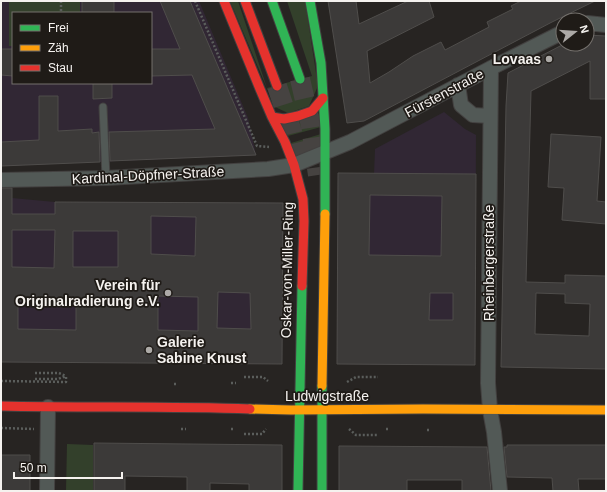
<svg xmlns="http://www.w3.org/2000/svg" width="607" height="492" font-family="Arial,sans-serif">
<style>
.commercial{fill:#312734;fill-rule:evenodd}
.green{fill:#33402b}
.building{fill:#3c3a39;stroke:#4f4d4b;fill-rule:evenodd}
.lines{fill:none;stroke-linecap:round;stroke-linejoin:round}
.secondary-tunnel{stroke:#464341;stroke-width:20;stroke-dasharray:20 10;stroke-linecap:butt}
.lane-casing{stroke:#434140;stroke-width:9}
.street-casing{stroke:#434140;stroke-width:16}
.fast-casing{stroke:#434140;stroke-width:11}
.slow-casing{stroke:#434140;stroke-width:11}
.jam-casing{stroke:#434140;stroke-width:11}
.path{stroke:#5b5e5c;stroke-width:2.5;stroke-dasharray:2 2;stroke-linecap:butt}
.lane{stroke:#525956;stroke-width:7}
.street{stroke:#525956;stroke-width:14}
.fast{stroke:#30b455;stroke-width:9}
.slow{stroke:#ff9f0a;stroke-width:9}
.jam{stroke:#e5322d;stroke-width:9}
.poi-dot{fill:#adaaa7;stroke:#1f1b17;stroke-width:1.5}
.labels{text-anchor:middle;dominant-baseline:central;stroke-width:3.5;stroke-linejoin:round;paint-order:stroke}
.poi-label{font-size:14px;font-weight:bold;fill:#f5f2ef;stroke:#1f1b17;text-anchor:end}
.street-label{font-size:14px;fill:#f5f2ef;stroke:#1f1b17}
</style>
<rect width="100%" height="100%" fill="#272422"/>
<path class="commercial" d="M 1,1 L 199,1 L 248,118 L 256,155 L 1,166 ZM 13,13 L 151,13 L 151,83 L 13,83 Z
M 444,112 L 465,129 L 476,135 L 475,365 L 337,364 L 338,173 L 374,174 L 375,149 Z
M 1,197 L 12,198 L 55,202 L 283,203 L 282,364 L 1,362 Z"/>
<path class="green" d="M 9,1 L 80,1 L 80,13 L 13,13 L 13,46 L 9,46 Z
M 230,1 L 238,1 L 267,88 L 312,76 L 287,1 L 305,1 L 318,86 L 309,106 L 288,113 L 275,107 Z
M 319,114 L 321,127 L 288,136 L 284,124 Z
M 321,134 L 317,148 C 303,156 301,156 291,143 Z
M 67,444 L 93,445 L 93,491 L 66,491 Z"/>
<path class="building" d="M 82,1 L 114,1 L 114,13 L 82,13 Z
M 160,1 L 190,1 L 256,155 L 110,161 L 109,132 L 215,129 L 192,75 L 151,76 L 151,49 L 180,49 Z
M 328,1 L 356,1 L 359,24 L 408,1 L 429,1 L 434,17 L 367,51 L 370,83 L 389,72 L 413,56 L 441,42 L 445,50 L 489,27 L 487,22 L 513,9 L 511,6 L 521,1 L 595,1 L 552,22 L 364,121 L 347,123 Z
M 587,35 L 606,36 L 606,99 L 590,99 L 590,61 L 531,91 L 526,282 L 565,283 L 565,275 L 606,276 L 606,369 L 501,367 L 506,106 L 508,73 L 564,44 L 587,44 ZM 536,293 L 565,294 L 565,303 L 590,304 L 589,336 L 535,334 Z
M 1,49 L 13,49 L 13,76 L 1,75 Z
M 93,83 L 112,83 L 112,98 L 93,99 Z
M 39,96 L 58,96 L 58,131 L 92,129 L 92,133 L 99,132 L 100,162 L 1,166 L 1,142 L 39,140 Z
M 551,134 L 601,137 L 597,201 L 606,202 L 606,224 L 562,220 L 564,188 L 548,187 Z
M 338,173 L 476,174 L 475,365 L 337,364 ZM 370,195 L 442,196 L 441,256 L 369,255 ZM 430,293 L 453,293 L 453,320 L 429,320 Z
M 1,188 L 12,188 L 12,214 L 55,214 L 55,202 L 283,203 L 282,364 L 1,362 ZM 151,216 L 196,217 L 195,256 L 151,254 ZM 12,230 L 55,230 L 54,268 L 12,267 ZM 73,231 L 118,231 L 118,267 L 73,267 ZM 218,292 L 250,293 L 251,329 L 217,328 ZM 158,296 L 198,297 L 198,331 L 158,330 ZM 18,301 L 76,301 L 76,330 L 18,329 Z
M 94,443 L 282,445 L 282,491 L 249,491 L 249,484 L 210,483 L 210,491 L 187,491 L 187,477 L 125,476 L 125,491 L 94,491 Z
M 507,445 L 606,445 L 606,479 L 578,479 L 579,491 L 553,491 L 552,478 L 507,477 L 504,447 L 507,447 Z
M 339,446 L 487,447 L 491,491 L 462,491 L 462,480 L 407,480 L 407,491 L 339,491 Z
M 1,455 L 30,455 L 30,491 L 1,491 Z"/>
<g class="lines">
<path class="secondary-tunnel" d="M 300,79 L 311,126 L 318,175
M 277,86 L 292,132 L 299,160"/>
<g class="lane-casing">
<path id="lane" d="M 103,107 L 106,178"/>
</g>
<g class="street-casing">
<path id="street" d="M 587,23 L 606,25
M 491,68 L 488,383 L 490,410 L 494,432 L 500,491
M 458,85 L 461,105 L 473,115 L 490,116
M 1,180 L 106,178 L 268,169 L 294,165 L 350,142 L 491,68 L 563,32
M 47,491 L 48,407"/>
</g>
<g class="fast-casing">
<path id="fast" d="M 272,1 L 300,79
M 310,1 L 321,63 L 325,129 L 325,214
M 322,386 L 322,491
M 298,491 L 302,286"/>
</g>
<g class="slow-casing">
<path id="slow" d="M 322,386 L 325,214
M 250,409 L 291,410 L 423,409 L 606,410"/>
</g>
<g class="jam-casing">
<path id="jam" d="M 224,1 L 260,89 L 272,117 L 285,142 L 294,165 L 303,199 L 304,221 L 302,286
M 245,1 L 277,86
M 272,117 L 284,119 L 298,116 L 312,111 L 323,98
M 1,406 C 84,408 167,406 250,409"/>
</g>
<path class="path" d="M 61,1 L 61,13
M 195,1 L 257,146 L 269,147
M 35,373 L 59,373 L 66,376
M 244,377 L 263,377 L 268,381
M 35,379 L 58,379 L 66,376
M 1,381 L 66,382 L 66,376
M 347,382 L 356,377 L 378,377
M 231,383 L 236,383
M 174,384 L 178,384
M 1,428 L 34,429
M 181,429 L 186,429
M 231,429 L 234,429
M 349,429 L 356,435 L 377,435
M 386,429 L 390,429
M 427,430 L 429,430
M 244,434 L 262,434 L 266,429"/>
<use href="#lane" class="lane"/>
<use href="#street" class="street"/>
<use href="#fast" class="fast"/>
<use href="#slow" class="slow"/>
<use href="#jam" class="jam"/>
</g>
<g class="poi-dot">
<circle cx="549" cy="59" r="4"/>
<circle cx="168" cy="293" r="4"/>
<circle cx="149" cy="350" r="4"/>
</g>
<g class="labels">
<g class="poi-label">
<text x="541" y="59">Lovaas</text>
<text x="160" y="285">Verein für<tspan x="160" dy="16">Originalradierung e.V.</tspan></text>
<text x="157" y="342" text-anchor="start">Galerie<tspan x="157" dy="16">Sabine Knust</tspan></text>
</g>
<g class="street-label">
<text transform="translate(444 93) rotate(-28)">Fürstenstraße</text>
<text transform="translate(148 175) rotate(-3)">Kardinal-Döpfner-Straße</text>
<text transform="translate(489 263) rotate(-90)">Rheinbergerstraße</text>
<text transform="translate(287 270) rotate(-89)">Oskar-von-Miller-Ring</text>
<text x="327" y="396">Ludwigstraße</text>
</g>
</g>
<rect width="607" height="492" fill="none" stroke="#f5f2ef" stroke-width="4"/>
<rect x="12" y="12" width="140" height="72" fill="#1f1b17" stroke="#75716d"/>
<rect x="20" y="25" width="20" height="6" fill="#30b455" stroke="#75716d"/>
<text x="48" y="32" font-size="12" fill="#f5f2ef">Frei</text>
<rect x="20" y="45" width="20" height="6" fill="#ff9f0a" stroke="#75716d"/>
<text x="48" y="52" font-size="12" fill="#f5f2ef">Zäh</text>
<rect x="20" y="65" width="20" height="6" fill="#e5322d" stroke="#75716d"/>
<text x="48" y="72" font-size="12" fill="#f5f2ef">Stau</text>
<g transform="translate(575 32) rotate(73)"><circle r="19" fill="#1f1b17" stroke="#75716d"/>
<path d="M0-3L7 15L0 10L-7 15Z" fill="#adaaa7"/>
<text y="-6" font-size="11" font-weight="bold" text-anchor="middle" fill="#f5f2ef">N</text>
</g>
<path d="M14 472v6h108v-6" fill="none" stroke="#f5f2ef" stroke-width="2"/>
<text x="20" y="472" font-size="12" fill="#f5f2ef" stroke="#1f1b17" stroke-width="3" paint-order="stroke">50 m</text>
</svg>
